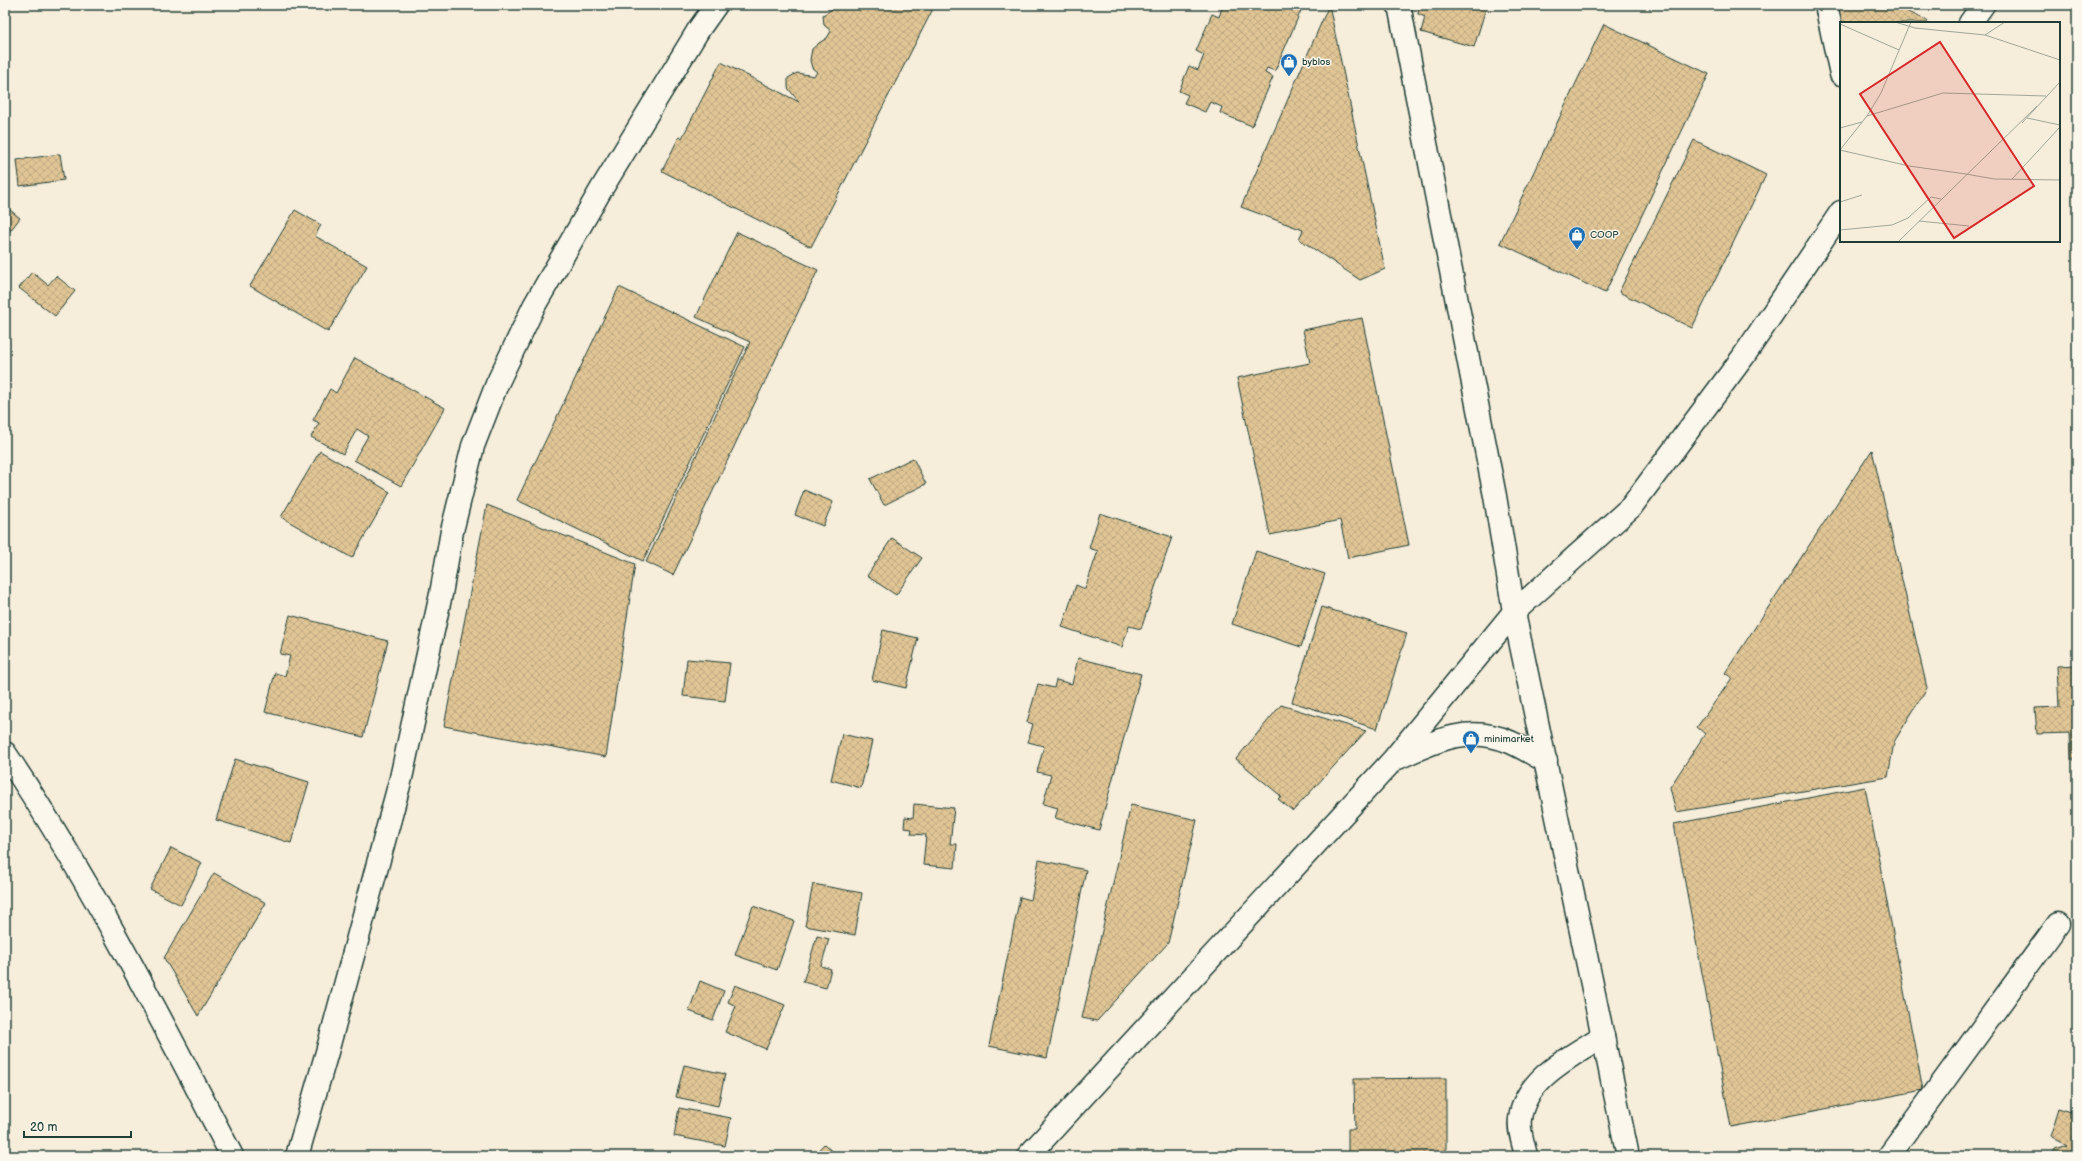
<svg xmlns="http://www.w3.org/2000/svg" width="2082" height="1161" font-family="'Balsamiq Sans',sans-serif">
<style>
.building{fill:url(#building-cross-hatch);stroke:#1f3d34}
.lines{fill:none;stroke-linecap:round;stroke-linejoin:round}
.minor-casing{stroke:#1f3d34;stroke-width:25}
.major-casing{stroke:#1f3d34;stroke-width:25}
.minor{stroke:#fbf7ec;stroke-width:22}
.major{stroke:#fbf7ec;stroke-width:22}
.labels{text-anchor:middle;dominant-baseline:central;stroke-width:3;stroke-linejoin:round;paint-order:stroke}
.poi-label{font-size:10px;fill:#1f3d34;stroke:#fbf7ec;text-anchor:start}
.inset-road{fill:none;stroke:#a0a798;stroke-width:1}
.view{fill:#d62828;fill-opacity:0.15;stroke:#d62828;stroke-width:2}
.inset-edge{fill:none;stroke:#1f3d34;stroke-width:2}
</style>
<defs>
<pattern id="building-cross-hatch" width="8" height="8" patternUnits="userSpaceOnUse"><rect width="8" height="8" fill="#e0c595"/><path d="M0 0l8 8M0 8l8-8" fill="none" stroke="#c0aa81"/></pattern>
</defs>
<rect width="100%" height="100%" fill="#f6eddb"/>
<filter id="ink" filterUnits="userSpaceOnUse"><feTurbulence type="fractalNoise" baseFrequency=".025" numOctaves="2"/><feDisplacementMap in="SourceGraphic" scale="8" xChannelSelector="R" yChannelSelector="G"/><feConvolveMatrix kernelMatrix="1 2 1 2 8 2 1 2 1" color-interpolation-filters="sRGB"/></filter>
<g filter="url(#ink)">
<path class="building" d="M 844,5 L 935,5 L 811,247 L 662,171 L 679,137 L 682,138 L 721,62 L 799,102 L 788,88 L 788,78 L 797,73 L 814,76 L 817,72 L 812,68 L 810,60 L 812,49 L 819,43 L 827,38 L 831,31 L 824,25 L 823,15 L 832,9 L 843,8 Z
M 1223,5 L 1308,5 L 1306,10 L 1302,8 L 1275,71 L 1267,68 L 1265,73 L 1273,77 L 1252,126 L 1220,113 L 1222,107 L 1210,102 L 1205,112 L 1184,103 L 1188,95 L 1179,91 L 1189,66 L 1198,70 L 1204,55 L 1196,51 L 1212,14 L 1219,17 Z
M 1329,5 L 1385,269 L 1360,280 L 1299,239 L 1303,230 L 1241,207 Z
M 1419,5 L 1487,5 L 1474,47 L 1421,32 L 1425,17 L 1418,14 Z
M 1835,5 L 1894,5 L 1928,21 L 1927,23 L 1841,23 Z
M 1604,24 L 1709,74 L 1605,293 L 1500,243 Z
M 1694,140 L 1766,175 L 1692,328 L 1619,292 Z
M 60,154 L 64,180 L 20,186 L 17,160 Z
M 5,206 L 20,218 L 10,231 L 5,227 Z
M 295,210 L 321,225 L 315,236 L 367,266 L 328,332 L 250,286 Z
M 737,232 L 818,270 L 673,575 L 646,562 L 750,342 L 696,317 Z
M 32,272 L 48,285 L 56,276 L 75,291 L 55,316 L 19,288 Z
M 619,287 L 745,347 L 643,561 L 517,500 Z
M 1362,318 L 1409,545 L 1348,558 L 1340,520 L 1270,535 L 1237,378 L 1310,363 L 1303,330 Z
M 355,358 L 445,408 L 401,486 L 354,460 L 368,436 L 357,429 L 343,454 L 311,437 L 319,423 L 313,420 L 330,389 L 336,393 Z
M 1872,450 L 1927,688 L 1894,742 L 1888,777 L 1676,812 L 1670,787 L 1705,734 L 1697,727 L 1732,678 L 1725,673 Z
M 320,451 L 390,492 L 352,558 L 281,517 Z
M 913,458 L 926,484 L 884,505 L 870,479 Z
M 804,490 L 833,502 L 823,526 L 795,515 Z
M 487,505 L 635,564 L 606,757 L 444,726 Z
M 1100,513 L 1172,537 L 1141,629 L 1129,626 L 1122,647 L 1062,627 L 1076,585 L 1085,589 L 1098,551 L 1089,548 Z
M 892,538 L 922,558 L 896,595 L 867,576 Z
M 1256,551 L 1325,574 L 1301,647 L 1232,624 Z
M 1322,607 L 1407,633 L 1377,729 L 1292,702 Z
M 290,615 L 388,641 L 363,737 L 265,712 L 275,673 L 285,676 L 290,656 L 280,654 Z
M 883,630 L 918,638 L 906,688 L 872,680 Z
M 1078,658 L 1141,674 L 1099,830 L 1055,818 L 1058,808 L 1043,804 L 1051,775 L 1037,772 L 1044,746 L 1028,742 L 1033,724 L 1027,722 L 1038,684 L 1054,688 L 1056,680 L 1072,684 Z
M 687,659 L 730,663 L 725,701 L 683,696 Z
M 2077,665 L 2077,760 L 2071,760 L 2070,733 L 2037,734 L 2035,708 L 2059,707 L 2057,666 Z
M 1281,705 L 1366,731 L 1293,811 L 1278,799 L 1281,796 L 1236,759 Z
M 842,734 L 872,741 L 861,788 L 831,780 Z
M 235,759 L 309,782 L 291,843 L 216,820 Z
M 1865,787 L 1923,1090 L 1731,1127 L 1674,824 Z
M 914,804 L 954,808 L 950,844 L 957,844 L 955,868 L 923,865 L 926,835 L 911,834 L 912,829 L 904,828 L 905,817 L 913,818 Z
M 1131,805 L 1197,820 L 1168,943 L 1097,1021 L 1082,1018 Z
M 171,848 L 202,863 L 181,905 L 150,889 Z
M 1039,860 L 1086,870 L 1047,1058 L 989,1046 L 1020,897 L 1031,900 Z
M 214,873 L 266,903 L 198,1016 L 164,958 Z
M 813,884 L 862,893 L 855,935 L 805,926 Z
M 753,906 L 794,921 L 777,970 L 735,955 Z
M 817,936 L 829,939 L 821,966 L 831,969 L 826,988 L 803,982 Z
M 700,981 L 724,991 L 713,1020 L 689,1011 Z
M 735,985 L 785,1005 L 766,1049 L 725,1032 L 736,1006 L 728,1002 Z
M 684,1065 L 725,1074 L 718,1106 L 676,1097 Z
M 1446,1078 L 1446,1156 L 1348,1156 L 1348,1129 L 1355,1129 L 1354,1079 Z
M 2077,1099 L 2077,1156 L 2051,1156 L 2054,1149 L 2067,1145 L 2051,1137 L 2060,1108 L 2073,1112 Z
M 679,1108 L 731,1118 L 725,1146 L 674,1136 Z
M 824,1144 L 837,1156 L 813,1156 Z"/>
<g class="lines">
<g class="minor-casing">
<path id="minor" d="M 1826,5 L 1841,74
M 1970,23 L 1983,5
M 1514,612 L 1631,507 L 1743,357 L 1841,212
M 5,753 C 91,881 161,1019 232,1156
M 297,1156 L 327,1052 L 401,778 L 441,594 L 452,531 L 473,446 L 497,384 L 534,306 L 602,188 L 699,29 L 716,5
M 1526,1156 C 1524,1145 1518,1130 1520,1119 C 1525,1078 1572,1056 1603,1036
M 1889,1156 L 2058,924"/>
</g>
<g class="major-casing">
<path id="major" d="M 1399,5 L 1495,496 L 1514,612 L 1628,1156
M 1398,758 C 1435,741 1469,724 1510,742 C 1522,747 1534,755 1546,761
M 1028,1156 L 1393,760 L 1514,612"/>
</g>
<use href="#minor" class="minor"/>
<use href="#major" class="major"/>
</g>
</g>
<defs>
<g id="shop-pin" transform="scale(0.9)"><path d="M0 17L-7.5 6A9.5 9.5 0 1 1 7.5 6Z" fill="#1f6fb2" stroke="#fbf7ec"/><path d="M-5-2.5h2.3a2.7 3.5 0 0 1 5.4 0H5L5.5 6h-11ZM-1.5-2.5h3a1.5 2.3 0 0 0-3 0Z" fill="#fff"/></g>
</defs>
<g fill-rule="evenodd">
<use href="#shop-pin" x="1289" y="62"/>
<use href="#shop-pin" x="1577" y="235"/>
<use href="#shop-pin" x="1471" y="739"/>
</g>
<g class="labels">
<g class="poi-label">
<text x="1302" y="62">byblos</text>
<text x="1590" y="235">COOP</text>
<text x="1484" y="739">minimarket</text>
</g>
</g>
<g transform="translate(1840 22)">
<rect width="220" height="220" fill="#f6eddb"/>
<path class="inset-road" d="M 55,0 L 75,6 L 145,13 L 220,38M 0,2 L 59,28M 145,13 L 165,0M 27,94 L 103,71 L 206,74M 187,96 L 220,103M 182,101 L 220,60M 0,106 L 22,100M 0,128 L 27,94 L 41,71 L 71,0M 0,128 L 69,144 L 126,152M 126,152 L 154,157 L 220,158M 172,157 L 220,105M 0,180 L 22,173M 79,199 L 129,204M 0,208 L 52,203 L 68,196 L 91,175 L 101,177M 58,220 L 197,84"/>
<path class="view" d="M 100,20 L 194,164 L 114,216 L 20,72 Z"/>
<rect width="220" height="220" class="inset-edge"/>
</g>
<rect width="2082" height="1161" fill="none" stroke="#fbf7ec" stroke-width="20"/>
<rect x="10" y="10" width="2062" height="1141" fill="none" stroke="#1f3d34" stroke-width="1.5" filter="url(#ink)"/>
<path d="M24 1131v6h107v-6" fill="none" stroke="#1f3d34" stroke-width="2"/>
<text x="30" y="1131" font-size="12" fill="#1f3d34" stroke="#fbf7ec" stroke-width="3" paint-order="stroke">20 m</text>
</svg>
